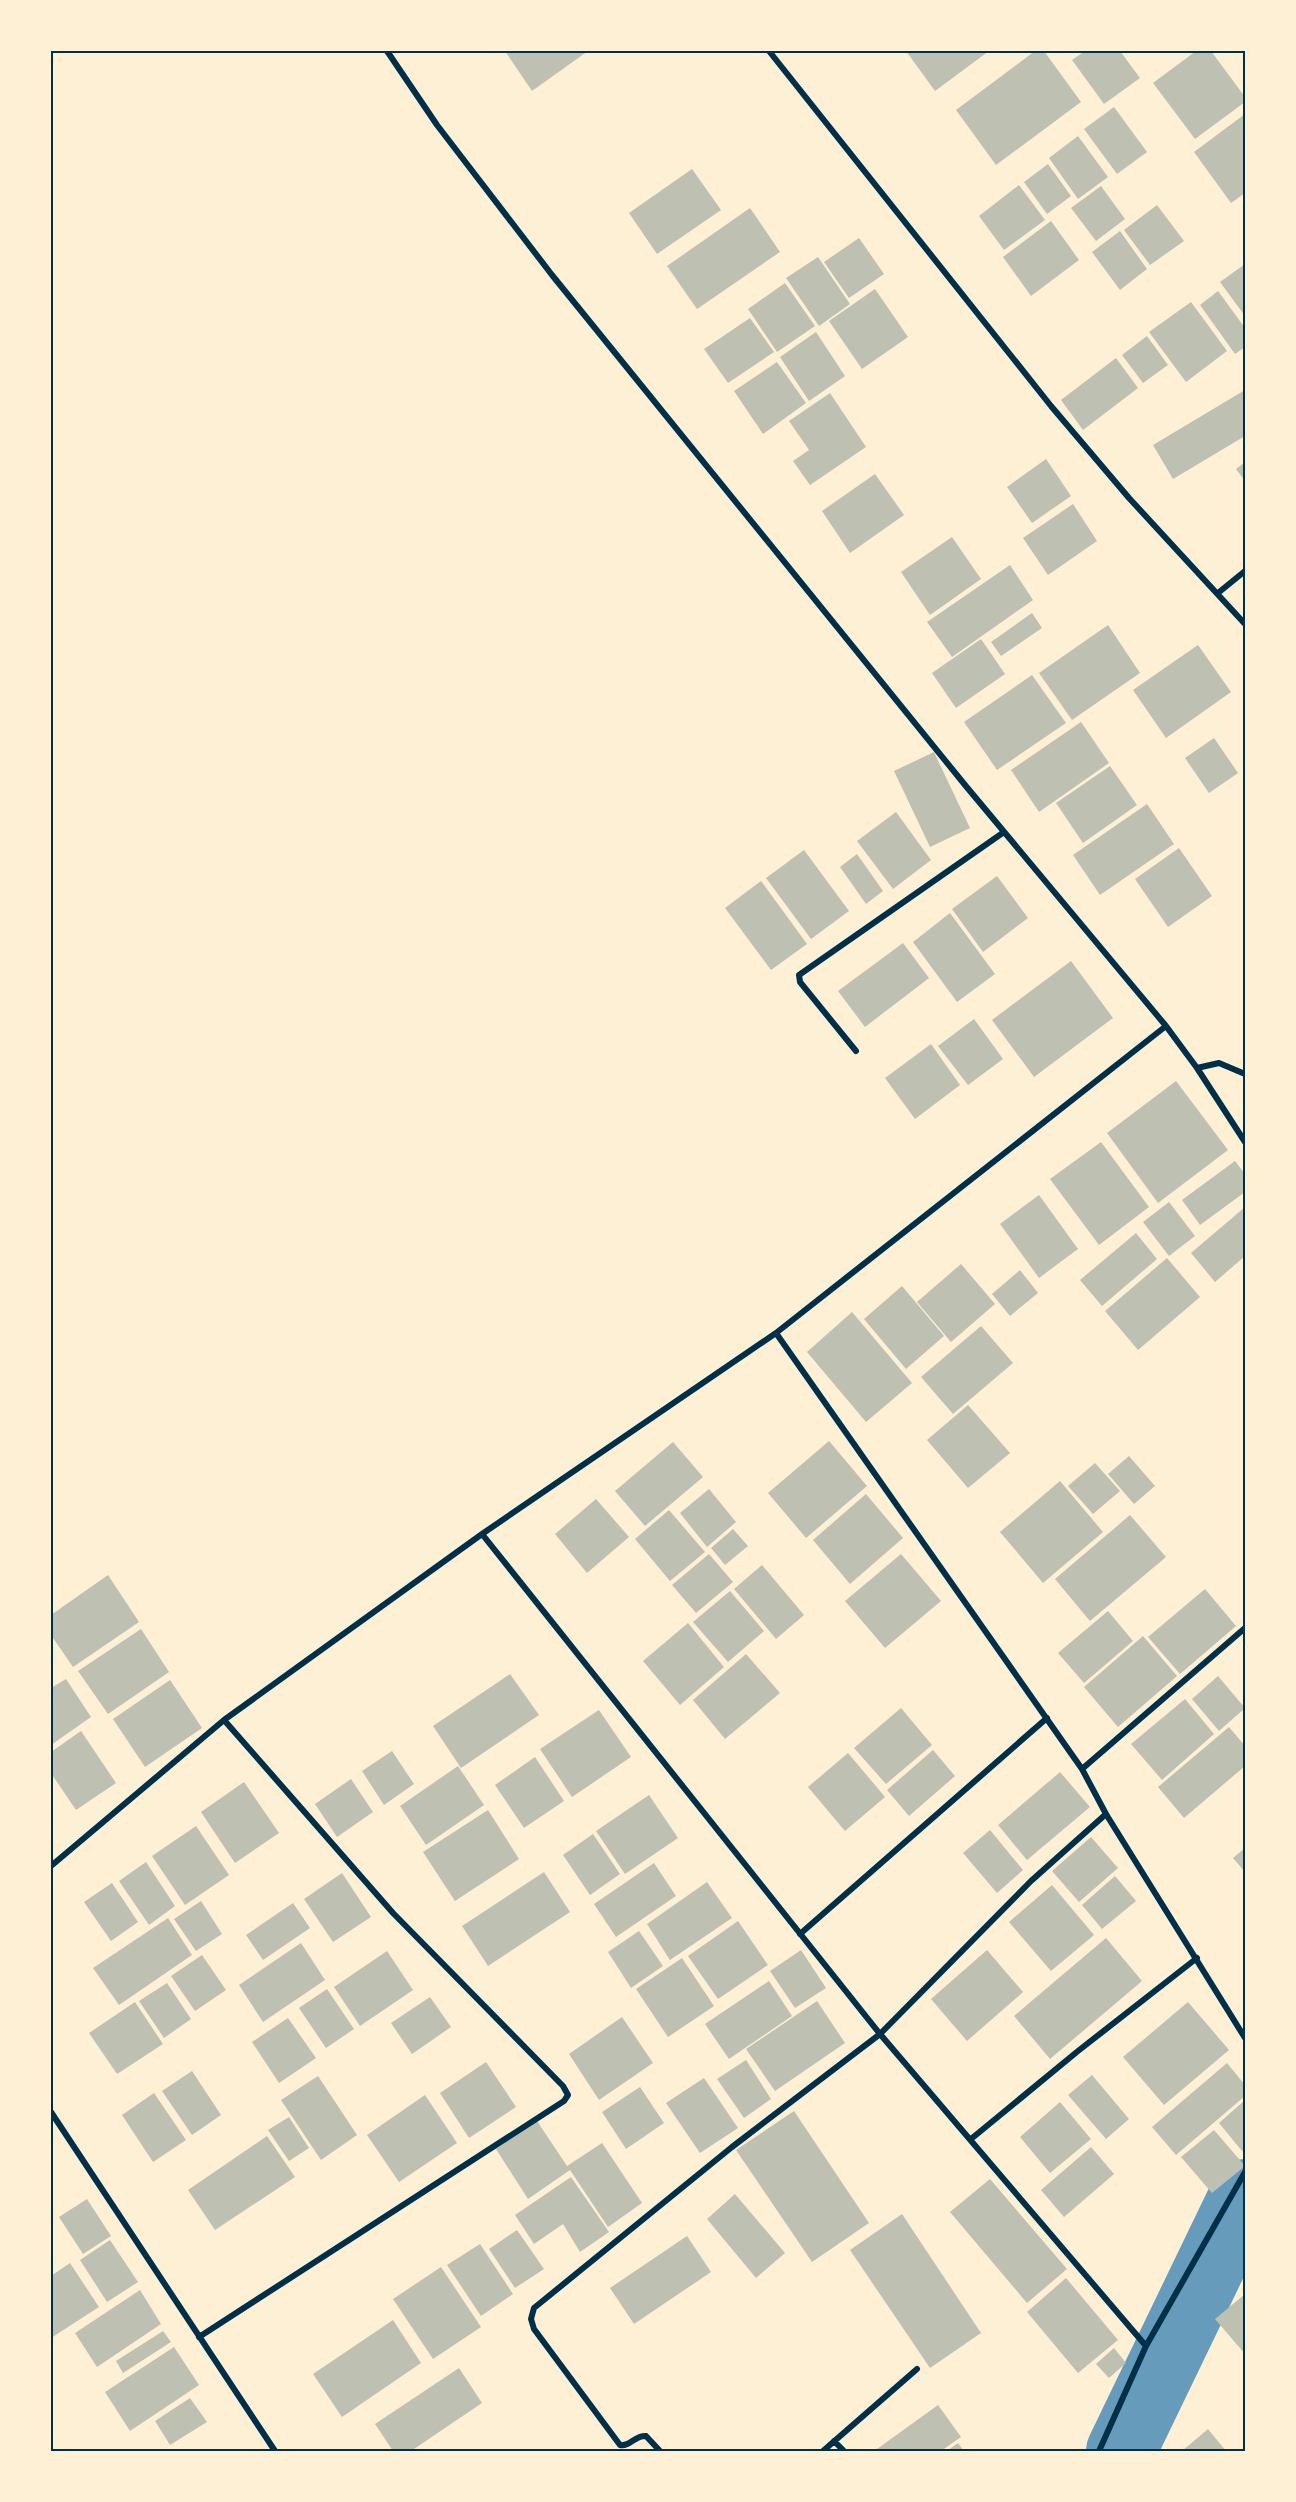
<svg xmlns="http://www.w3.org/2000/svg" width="1296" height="2502" font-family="Lato,sans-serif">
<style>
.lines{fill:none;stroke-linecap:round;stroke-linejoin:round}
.river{stroke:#669bbc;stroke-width:70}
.building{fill:#bec0b2}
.minor{stroke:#003049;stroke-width:6}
.neatline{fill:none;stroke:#003049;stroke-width:2}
</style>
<rect width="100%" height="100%" fill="#fdf0d5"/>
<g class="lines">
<path class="river" d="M 1121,2451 L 1245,2194"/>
</g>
<path class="building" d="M 505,51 L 588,51 L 532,91 Z
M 906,51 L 989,51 L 935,91 Z
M 1035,51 L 1044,51 L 1081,102 L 996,165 L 956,110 Z
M 1085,51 L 1120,51 L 1140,78 L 1104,104 L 1072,60 Z
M 1196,51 L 1211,51 L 1245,97 L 1245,102 L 1195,139 L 1153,83 Z
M 1114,107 L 1147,152 L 1117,174 L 1084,129 Z
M 1245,114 L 1245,193 L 1231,203 L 1194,152 Z
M 1078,136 L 1108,177 L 1078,199 L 1049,158 Z
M 1048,164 L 1071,196 L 1047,214 L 1024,182 Z
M 692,169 L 721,210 L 657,254 L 629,213 Z
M 1019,185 L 1045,220 L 1004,250 L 979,216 Z
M 1101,186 L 1125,219 L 1096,241 L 1071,208 Z
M 1157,205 L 1184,241 L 1150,265 L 1124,230 Z
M 750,208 L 780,252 L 697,309 L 667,266 Z
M 1051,221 L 1079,260 L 1031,296 L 1003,257 Z
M 1120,231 L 1147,269 L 1120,290 L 1092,252 Z
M 859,238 L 884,274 L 849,298 L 824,262 Z
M 818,257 L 850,304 L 819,326 L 786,278 Z
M 1245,264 L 1245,316 L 1220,282 Z
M 785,283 L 815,326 L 777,352 L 748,309 Z
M 875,289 L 908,337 L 862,369 L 829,321 Z
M 1218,291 L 1245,328 L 1245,347 L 1235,354 L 1200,305 Z
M 1191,302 L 1227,351 L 1186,382 L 1149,332 Z
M 750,318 L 774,352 L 728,383 L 704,349 Z
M 816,332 L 845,376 L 809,401 L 780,357 Z
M 1147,336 L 1168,365 L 1143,383 L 1122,355 Z
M 1116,358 L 1138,388 L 1083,430 L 1061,400 Z
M 777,362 L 806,403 L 763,434 L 734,391 Z
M 1245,390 L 1245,436 L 1173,479 L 1153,445 Z
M 830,393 L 866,447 L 810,485 L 793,461 L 809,450 L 789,421 Z
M 1046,459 L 1071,496 L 1032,523 L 1007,487 Z
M 1245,462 L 1245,481 L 1236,469 Z
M 875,474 L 904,515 L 850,553 L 822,511 Z
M 1073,504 L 1097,541 L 1048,575 L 1023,538 Z
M 952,537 L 981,579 L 930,615 L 901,572 Z
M 1010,565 L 1033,600 L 952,657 L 927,622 Z
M 1032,613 L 1042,628 L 1001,656 L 991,642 Z
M 1108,625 L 1140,673 L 1072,720 L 1039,673 Z
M 981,639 L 1005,674 L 956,708 L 932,673 Z
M 1198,645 L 1231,692 L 1166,738 L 1133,690 Z
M 1032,675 L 1066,723 L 997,770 L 964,722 Z
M 1081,722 L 1109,763 L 1039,812 L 1011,770 Z
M 1214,738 L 1238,773 L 1209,793 L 1185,758 Z
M 934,752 L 970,828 L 930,847 L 894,771 Z
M 1110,766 L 1137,805 L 1083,843 L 1056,803 Z
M 1147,804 L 1174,844 L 1100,895 L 1073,855 Z
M 896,812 L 931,860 L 893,889 L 857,841 Z
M 1179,848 L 1212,896 L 1168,927 L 1135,879 Z
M 804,850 L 849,911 L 811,939 L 766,878 Z
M 857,854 L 883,891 L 866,904 L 840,867 Z
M 997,876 L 1028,918 L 983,952 L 952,909 Z
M 761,881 L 807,944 L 771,970 L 725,908 Z
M 950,913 L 995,974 L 957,1002 L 913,942 Z
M 903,943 L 929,978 L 865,1027 L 838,991 Z
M 1071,961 L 1113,1018 L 1034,1077 L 992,1020 Z
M 974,1019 L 1003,1059 L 968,1085 L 938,1046 Z
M 931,1044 L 960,1085 L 915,1119 L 885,1078 Z
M 1176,1081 L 1228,1150 L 1158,1203 L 1107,1133 Z
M 1101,1142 L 1149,1207 L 1099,1245 L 1050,1179 Z
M 1235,1161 L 1245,1174 L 1245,1192 L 1200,1225 L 1182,1200 Z
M 1039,1195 L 1078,1249 L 1039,1278 L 1000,1224 Z
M 1169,1202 L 1195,1236 L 1169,1256 L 1143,1222 Z
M 1245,1207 L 1245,1256 L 1215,1282 L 1191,1253 Z
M 1136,1233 L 1157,1259 L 1102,1306 L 1080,1280 Z
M 1167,1258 L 1200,1297 L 1138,1350 L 1105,1311 Z
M 961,1264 L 995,1304 L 951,1342 L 917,1302 Z
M 1020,1270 L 1038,1293 L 1010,1316 L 992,1294 Z
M 902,1286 L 944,1336 L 906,1369 L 864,1319 Z
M 852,1312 L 912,1383 L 866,1422 L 807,1352 Z
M 981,1326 L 1013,1363 L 953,1414 L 921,1377 Z
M 968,1405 L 1010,1453 L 968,1488 L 927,1440 Z
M 829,1441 L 867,1486 L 806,1538 L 768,1493 Z
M 673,1442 L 703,1477 L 645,1526 L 615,1491 Z
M 1129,1456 L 1155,1486 L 1134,1504 L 1108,1474 Z
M 1095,1463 L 1120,1491 L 1093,1514 L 1068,1486 Z
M 1060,1481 L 1103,1532 L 1043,1583 L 1000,1532 Z
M 709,1489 L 736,1522 L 707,1547 L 680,1513 Z
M 866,1494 L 903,1538 L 850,1584 L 813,1540 Z
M 596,1499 L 629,1537 L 587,1573 L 555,1534 Z
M 669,1510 L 705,1552 L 670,1581 L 635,1539 Z
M 1130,1515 L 1166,1557 L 1090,1621 L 1055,1579 Z
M 733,1529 L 748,1546 L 725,1565 L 711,1548 Z
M 709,1554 L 733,1582 L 696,1613 L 672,1585 Z
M 901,1554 L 941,1601 L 885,1648 L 845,1601 Z
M 762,1565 L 804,1615 L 776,1639 L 734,1589 Z
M 108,1575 L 139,1622 L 73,1667 L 51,1635 L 51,1615 Z
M 1205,1589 L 1236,1626 L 1180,1674 L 1148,1637 Z
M 730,1591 L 764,1631 L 728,1662 L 693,1622 Z
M 1108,1611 L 1133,1641 L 1084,1683 L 1058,1653 Z
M 688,1623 L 724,1667 L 680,1705 L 643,1661 Z
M 141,1629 L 169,1672 L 108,1714 L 78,1671 Z
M 1143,1636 L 1177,1676 L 1118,1727 L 1084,1687 Z
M 746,1654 L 780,1693 L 725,1739 L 693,1700 Z
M 510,1674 L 539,1715 L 461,1768 L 433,1726 Z
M 1218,1676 L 1245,1708 L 1219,1731 L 1192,1699 Z
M 66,1679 L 91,1717 L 51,1745 L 51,1688 Z
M 170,1680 L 202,1728 L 145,1767 L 113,1719 Z
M 1185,1699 L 1214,1734 L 1162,1780 L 1131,1744 Z
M 901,1708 L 932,1745 L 886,1784 L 854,1748 Z
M 599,1710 L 631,1757 L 572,1797 L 540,1749 Z
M 1229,1727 L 1245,1746 L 1245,1766 L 1184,1818 L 1158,1787 Z
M 81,1731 L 116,1783 L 76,1810 L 51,1773 L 51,1752 Z
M 933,1750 L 955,1776 L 909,1816 L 887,1790 Z
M 392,1751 L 414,1784 L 384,1805 L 362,1771 Z
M 848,1753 L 885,1797 L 845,1831 L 808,1787 Z
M 535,1757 L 564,1801 L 524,1828 L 495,1785 Z
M 458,1766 L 484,1805 L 426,1845 L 400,1806 Z
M 1060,1772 L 1090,1807 L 1027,1860 L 998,1825 Z
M 351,1779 L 373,1812 L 337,1837 L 315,1804 Z
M 244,1782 L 279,1833 L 235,1863 L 201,1812 Z
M 649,1795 L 678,1838 L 625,1874 L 596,1831 Z
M 488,1810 L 519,1859 L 455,1901 L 423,1852 Z
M 196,1826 L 229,1875 L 185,1905 L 152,1856 Z
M 990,1830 L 1023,1870 L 997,1893 L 963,1853 Z
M 593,1834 L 620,1874 L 590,1895 L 563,1855 Z
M 1091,1837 L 1118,1868 L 1079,1902 L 1052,1871 Z
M 1245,1848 L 1245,1872 L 1233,1858 Z
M 146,1862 L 175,1906 L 149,1925 L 119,1881 Z
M 654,1863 L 676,1896 L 616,1937 L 594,1904 Z
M 544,1872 L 570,1912 L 488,1966 L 462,1926 Z
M 342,1873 L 371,1917 L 333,1942 L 304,1899 Z
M 1115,1876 L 1136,1901 L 1102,1929 L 1082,1905 Z
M 707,1882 L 732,1918 L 670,1960 L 647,1924 Z
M 112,1883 L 138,1922 L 111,1941 L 84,1902 Z
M 1052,1885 L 1094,1935 L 1051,1971 L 1009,1922 Z
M 201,1901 L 222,1934 L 196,1951 L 174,1919 Z
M 293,1903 L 310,1928 L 263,1960 L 246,1935 Z
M 168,1918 L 192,1955 L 119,2005 L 93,1968 Z
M 738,1921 L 768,1965 L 718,1999 L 688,1956 Z
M 639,1931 L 663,1966 L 631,1988 L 608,1952 Z
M 1106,1938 L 1142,1981 L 1050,2059 L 1014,2016 Z
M 301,1943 L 325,1980 L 263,2022 L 239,1985 Z
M 801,1950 L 826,1988 L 795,2008 L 770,1971 Z
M 987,1950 L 1023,1992 L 967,2041 L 931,1999 Z
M 387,1951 L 413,1990 L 360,2026 L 334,1987 Z
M 202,1955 L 226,1990 L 195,2011 L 171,1976 Z
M 682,1958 L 714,2006 L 668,2037 L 636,1989 Z
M 769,1981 L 792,2016 L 729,2059 L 705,2024 Z
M 167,1983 L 191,2019 L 164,2038 L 139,2001 Z
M 327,1989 L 354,2029 L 326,2048 L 299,2008 Z
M 430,1997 L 451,2027 L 412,2054 L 391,2023 Z
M 817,2001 L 845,2043 L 775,2091 L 746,2049 Z
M 135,2002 L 163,2044 L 117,2074 L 89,2033 Z
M 1188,2002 L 1229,2050 L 1164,2105 L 1123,2057 Z
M 622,2017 L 653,2063 L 599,2100 L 569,2054 Z
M 288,2018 L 316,2058 L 279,2083 L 252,2042 Z
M 746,2060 L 771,2099 L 744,2118 L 717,2079 Z
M 486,2062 L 516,2107 L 469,2138 L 440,2093 Z
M 1227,2063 L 1245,2085 L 1245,2096 L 1176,2155 L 1152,2127 Z
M 192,2071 L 221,2115 L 192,2135 L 162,2091 Z
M 1092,2075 L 1129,2119 L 1106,2139 L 1068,2095 Z
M 318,2076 L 357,2135 L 321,2160 L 281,2100 Z
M 704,2078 L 738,2128 L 700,2153 L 666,2103 Z
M 640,2087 L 664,2123 L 626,2149 L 602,2112 Z
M 154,2093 L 186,2140 L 153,2162 L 122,2115 Z
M 425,2095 L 457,2143 L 399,2182 L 367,2135 Z
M 1245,2100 L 1245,2149 L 1242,2151 L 1219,2123 Z
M 1060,2102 L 1091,2139 L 1050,2173 L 1020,2137 Z
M 794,2111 L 869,2223 L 812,2262 L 736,2150 Z
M 289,2117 L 309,2148 L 289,2161 L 268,2130 Z
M 537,2121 L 567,2166 L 602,2143 L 642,2203 L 608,2227 L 570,2170 L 528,2199 L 496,2149 Z
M 1214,2130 L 1245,2166 L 1212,2193 L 1181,2157 Z
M 267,2136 L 295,2177 L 215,2230 L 188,2190 Z
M 1091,2147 L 1114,2174 L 1064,2217 L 1041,2190 Z
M 571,2177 L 609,2232 L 580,2252 L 563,2224 L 534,2244 L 515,2215 Z
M 990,2179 L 1067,2269 L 1027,2303 L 950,2212 Z
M 735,2194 L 785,2253 L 756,2278 L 707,2219 Z
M 87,2199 L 111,2236 L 83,2254 L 59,2217 Z
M 902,2214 L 981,2333 L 930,2368 L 850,2250 Z
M 517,2230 L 544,2269 L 515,2288 L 489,2249 Z
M 687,2236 L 711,2272 L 634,2324 L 610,2288 Z
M 110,2240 L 138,2282 L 107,2302 L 80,2260 Z
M 480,2244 L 513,2294 L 481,2316 L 447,2265 Z
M 70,2263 L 99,2307 L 51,2338 L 51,2276 Z
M 441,2267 L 481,2327 L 433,2359 L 393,2299 Z
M 1066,2278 L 1118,2340 L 1078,2373 L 1027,2312 Z
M 140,2290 L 161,2324 L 97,2367 L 75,2333 Z
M 1245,2294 L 1245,2354 L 1215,2319 Z
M 393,2320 L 421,2363 L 342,2417 L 313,2374 Z
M 163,2331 L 171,2342 L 123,2373 L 116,2361 Z
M 174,2347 L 199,2385 L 130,2431 L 105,2392 Z
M 1114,2348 L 1126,2363 L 1109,2378 L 1096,2364 Z
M 459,2368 L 482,2403 L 411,2451 L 393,2451 L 375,2424 Z
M 190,2398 L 207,2422 L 170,2445 L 155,2421 Z
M 938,2405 L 961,2437 L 941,2451 L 878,2451 L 877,2449 Z
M 1208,2429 L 1226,2451 L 1182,2451 Z
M 958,2443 L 964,2451 L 947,2451 Z"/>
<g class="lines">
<path class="minor" d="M 387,51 L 437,125 L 552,275 L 965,785 L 1166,1026 L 1197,1068 L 1219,1063 L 1245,1074
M 769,51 L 1051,406 L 1129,498 L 1245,624
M 1218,593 L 1245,571
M 856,1051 L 800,982 L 799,975 L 1004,832
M 1197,1068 L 1245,1142
M 776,1333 L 1082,1769 L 1106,1814 L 1245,2038
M 482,1534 L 880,2034 L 1146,2346
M 1082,1769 L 1245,1628
M 51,1866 L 224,1720 L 482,1534 L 776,1333 L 1166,1026
M 800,1934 L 1047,1718
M 51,2112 L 275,2451
M 971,2139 L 1078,2051 L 1197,1958
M 199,2337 L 564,2101 L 568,2095 L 563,2086 L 393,1913 L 224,1720
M 834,2441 L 844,2451
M 660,2451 L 646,2436 C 635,2435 630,2447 620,2445 L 534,2329 L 531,2319 L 534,2308 L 732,2147 L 880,2034 L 1031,1881 L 1106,1814
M 823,2451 L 917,2369
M 1099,2451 L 1146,2346 L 1245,2172"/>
</g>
<rect width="1296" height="2502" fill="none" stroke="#fdf0d5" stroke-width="105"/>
<rect x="52" y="52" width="1192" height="2398" class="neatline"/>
</svg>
